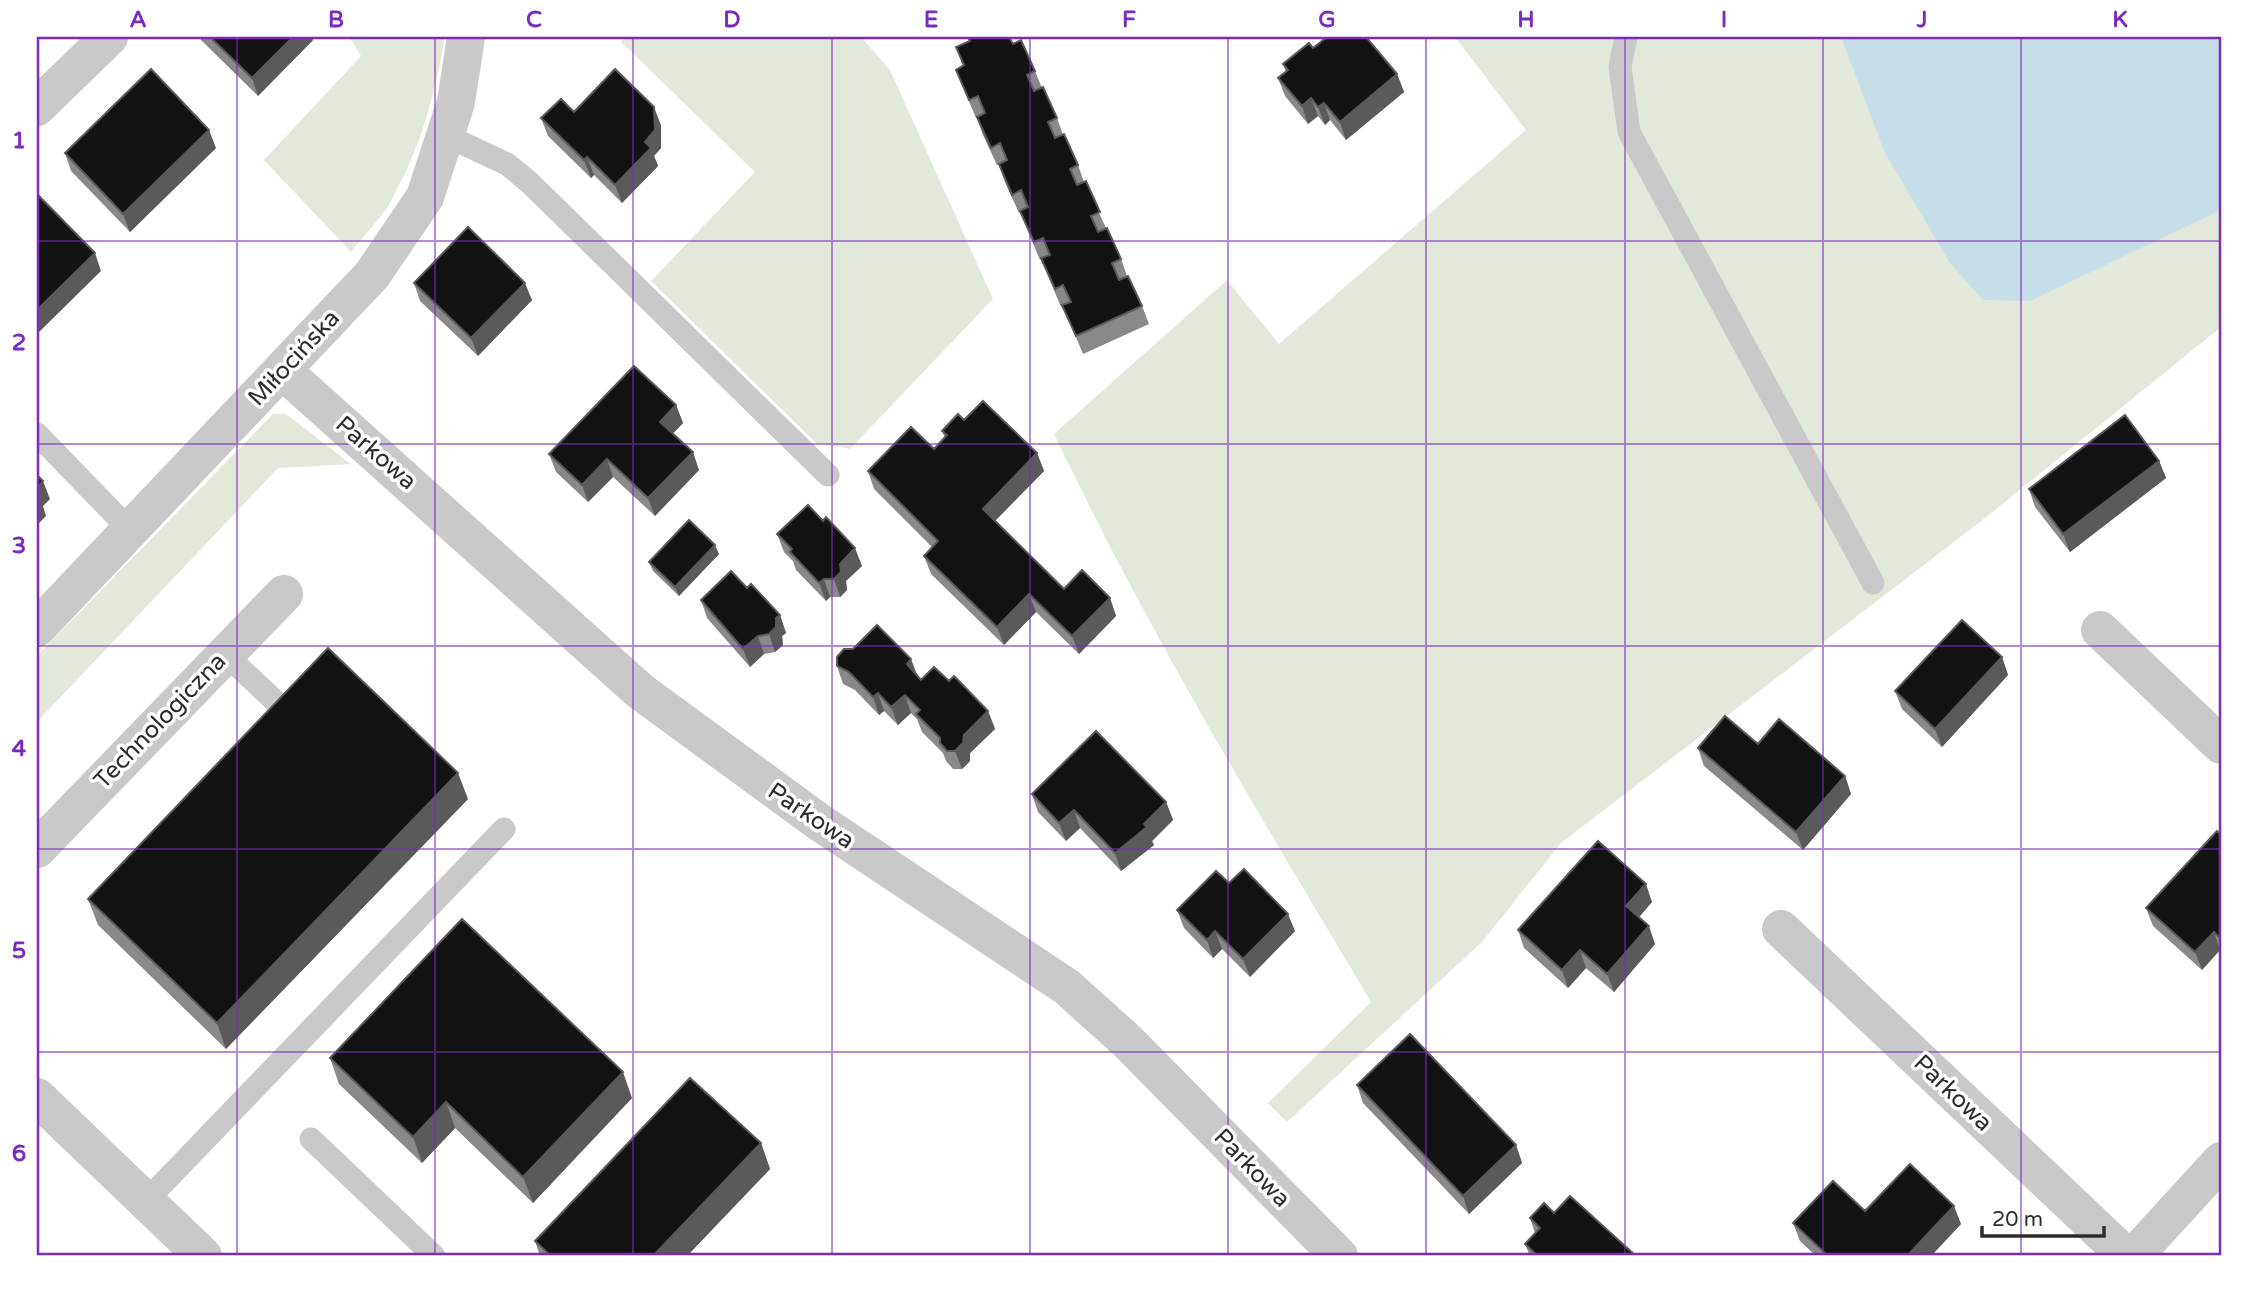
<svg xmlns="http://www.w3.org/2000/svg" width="2258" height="1293" font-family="'Varela Round',sans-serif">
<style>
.green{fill:#e3e9da}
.water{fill:#c7dee8}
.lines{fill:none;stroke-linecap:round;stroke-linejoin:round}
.lane{stroke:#c9c9c9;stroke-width:23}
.street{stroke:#c9c9c9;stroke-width:38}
.wall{fill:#898989}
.shaded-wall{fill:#5a5a5a}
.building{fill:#131313;stroke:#5a5a5a;stroke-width:2}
.grid{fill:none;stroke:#7b2cbf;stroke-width:2;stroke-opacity:0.55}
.labels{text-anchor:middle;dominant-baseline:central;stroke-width:7;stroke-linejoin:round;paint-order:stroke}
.street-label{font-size:24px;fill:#2c2c2c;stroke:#fff}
.neatline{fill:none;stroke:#7b2cbf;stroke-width:2.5}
.grid-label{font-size:23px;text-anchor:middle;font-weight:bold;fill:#7b2cbf}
</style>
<rect width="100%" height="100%" fill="#fff"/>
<path class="green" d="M 349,37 L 445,37 C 435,95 420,149 391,201 C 381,219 364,235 351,252 L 264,160 L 361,56 Z
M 626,37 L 861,37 L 890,70 L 993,299 L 850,449 L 816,443 L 651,281 L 755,172 L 621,42 Z
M 1455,37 L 2221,37 L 2221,327 L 1980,522 L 1561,843 L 1482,942 L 1287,1122 L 1268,1103 L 1371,1002 C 1260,816 1147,630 1054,434 L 1227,280 L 1279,344 L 1526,130 Z
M 273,414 L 286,414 L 351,464 L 278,468 L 37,722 L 37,656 Z"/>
<path class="water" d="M 1841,37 L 2221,37 L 2221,210 L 2030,301 L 1983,300 L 1950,263 L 1885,153 Z"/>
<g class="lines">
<path class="lane" d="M 1626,37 L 1620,67 L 1629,132 L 1873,583
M 445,135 L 507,164 L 529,182 L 828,475
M 37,434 L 129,529
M 225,654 L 276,702
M 311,1139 L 434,1256
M 146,1201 L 504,829"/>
<path class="street" d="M 37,107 L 109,37
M 283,371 L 640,691 L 819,822 L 1067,987 L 1128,1042 L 1339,1256
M 37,628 L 372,275 L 425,197 L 456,102 L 466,37
M 2100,630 L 2221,745
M 37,849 L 284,594
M 1781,929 L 2126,1256
M 37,1097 L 203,1256
M 2134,1256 L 2221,1161"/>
</g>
<path class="wall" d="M 200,37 L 312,37 L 313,40 L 258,96 L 201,40 Z
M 967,37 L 1013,44 L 1035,71 L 1042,88 L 1057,118 L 1063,135 L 1078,165 L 1084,182 L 1121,259 L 1127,276 L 1142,306 L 1149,324 L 1083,354 L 1063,306 L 1061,307 L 1041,259 L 1040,260 L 1020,212 L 1019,213 L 1005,182 L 999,165 L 997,165 L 983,135 L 977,118 L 976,118 L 956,70 L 963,66 L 956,47 L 969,41 Z
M 1313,48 L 1397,74 L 1404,92 L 1346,140 L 1330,120 L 1325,125 L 1318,116 L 1308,124 L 1285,96 L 1278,78 L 1286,72 L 1283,64 Z
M 574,112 L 661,125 L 661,148 L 654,156 L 658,166 L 622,203 L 594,175 L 591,178 L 548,136 L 541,118 Z
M 216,148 L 130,232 L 71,171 L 65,153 Z
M 414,283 L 532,300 L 478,356 L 420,301 Z
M 676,405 L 683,423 L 673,433 L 699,470 L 655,516 L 613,477 L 588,502 L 556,472 L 549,454 Z
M 964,420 L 1037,453 L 1044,471 L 995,521 L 1064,589 L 1110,598 L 1116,616 L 1079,654 L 1036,612 L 1004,645 L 931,574 L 924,556 L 932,547 L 874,489 L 868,471 L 934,449 L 945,438 L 942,431 Z
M 2159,461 L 2166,478 L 2070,552 L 2035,507 L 2029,489 Z
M 777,534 L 862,566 L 846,581 L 847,590 L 840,597 L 830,597 L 826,601 L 796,570 L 793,561 L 784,552 Z
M 719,554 L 679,596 L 653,571 L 649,562 Z
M 747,588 L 780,615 L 786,633 L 782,636 L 783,645 L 775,652 L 764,654 L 750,667 L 707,618 L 701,600 Z
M 2002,657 L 2008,675 L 1942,747 L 1902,709 L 1895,691 Z
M 837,666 L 917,676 L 921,680 L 949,681 L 988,711 L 995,729 L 970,753 L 970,761 L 962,769 L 953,769 L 946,761 L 943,753 L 922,732 L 917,719 L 911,713 L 898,725 L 884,711 L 879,715 L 855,690 L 843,684 Z
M 1758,744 L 1845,776 L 1851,794 L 1803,850 L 1704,766 L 1698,748 Z
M 1032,794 L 1166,802 L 1173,820 L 1152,841 L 1154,845 L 1121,871 L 1080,828 L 1066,841 L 1038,812 Z
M 468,799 L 226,1049 L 98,925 L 88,899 Z
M 2221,835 L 2221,951 L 2220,950 L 2202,970 L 2153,926 L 2146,908 Z
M 1229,883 L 1295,931 L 1250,977 L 1222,949 L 1213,958 L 1184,928 L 1177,910 Z
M 1652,902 L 1639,917 L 1655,944 L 1614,992 L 1586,968 L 1568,988 L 1524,948 L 1518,930 Z
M 330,1058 L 632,1098 L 533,1203 L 455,1128 L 422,1163 L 339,1084 Z
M 1357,1085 L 1516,1145 L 1522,1163 L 1469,1214 L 1363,1103 Z
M 761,1143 L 770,1169 L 687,1256 L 540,1256 L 535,1241 Z
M 1865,1211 L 1961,1224 L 1931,1256 L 1816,1256 L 1800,1241 L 1793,1223 Z
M 1554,1213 L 1636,1256 L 1530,1256 L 1525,1244 L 1535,1233 L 1530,1218 Z"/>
<path class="shaded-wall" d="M 293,37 L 312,37 L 313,40 L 258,96 L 252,78 Z
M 1397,74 L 1404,92 L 1346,140 L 1340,122 Z
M 1311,98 L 1318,116 L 1308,124 L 1302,106 Z
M 1324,103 L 1330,120 L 1325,125 L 1318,107 Z
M 654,107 L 661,125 L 661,148 L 654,156 L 658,166 L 622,203 L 615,185 L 645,142 Z
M 209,130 L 216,148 L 130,232 L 123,214 Z
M 587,157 L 594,175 L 591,178 L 584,160 Z
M 95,253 L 101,271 L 37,334 L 37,310 Z
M 525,283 L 532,300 L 478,356 L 471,338 Z
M 676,405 L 683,423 L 667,440 L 660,422 Z
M 693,452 L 699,470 L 655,516 L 648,498 Z
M 1037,453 L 1044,471 L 989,527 L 983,509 Z
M 607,459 L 613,477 L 588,502 L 582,485 Z
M 2159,461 L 2166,478 L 2070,552 L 2063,534 Z
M 43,481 L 50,499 L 43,506 L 46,516 L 37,525 L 37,488 Z
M 715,545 L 719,554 L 679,596 L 675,587 Z
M 855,548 L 862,566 L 846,581 L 847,590 L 840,597 L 834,579 L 840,564 Z
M 824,579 L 830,597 L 826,601 L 819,583 Z
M 1029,594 L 1036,612 L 1004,645 L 997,627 Z
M 1110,598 L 1116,616 L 1079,654 L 1072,636 Z
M 780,615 L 786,633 L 782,636 L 783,645 L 775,652 L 769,634 L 776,618 Z
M 758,636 L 764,654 L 750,667 L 743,649 Z
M 2002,657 L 2008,675 L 1942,747 L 1935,729 Z
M 911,659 L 918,677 L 907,664 Z
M 878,693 L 884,711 L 879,715 L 873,697 Z
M 905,695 L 911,713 L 898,725 L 891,707 Z
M 988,711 L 995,729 L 970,753 L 970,761 L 962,769 L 955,751 L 964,735 Z
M 458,773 L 468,799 L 226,1049 L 217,1023 Z
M 1845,776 L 1851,794 L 1803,850 L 1796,832 Z
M 1166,802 L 1173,820 L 1152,841 L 1154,845 L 1121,871 L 1115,853 Z
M 1074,810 L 1080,828 L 1066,841 L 1059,823 Z
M 1646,884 L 1652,902 L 1633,924 L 1626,906 Z
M 1288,914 L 1295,931 L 1250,977 L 1243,959 Z
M 1649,926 L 1655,944 L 1614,992 L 1607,974 Z
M 1215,931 L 1222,949 L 1213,958 L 1207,940 Z
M 2214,932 L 2220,950 L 2202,970 L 2195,952 Z
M 1580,950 L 1586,968 L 1568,988 L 1562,970 Z
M 623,1072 L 632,1098 L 533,1203 L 523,1177 Z
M 446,1102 L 455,1128 L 422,1163 L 413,1137 Z
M 761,1143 L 770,1169 L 687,1256 L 653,1256 Z
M 1516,1145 L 1522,1163 L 1469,1214 L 1463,1196 Z
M 1954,1206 L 1961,1224 L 1931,1256 L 1907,1256 Z"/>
<path class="building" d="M 210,37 L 293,37 L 252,78 Z
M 968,37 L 1009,37 L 1013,44 L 1021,40 L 1035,71 L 1027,75 L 1034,91 L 1043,87 L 1057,118 L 1048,122 L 1055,138 L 1064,134 L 1078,165 L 1070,169 L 1077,185 L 1086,181 L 1100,212 L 1091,216 L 1098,232 L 1107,228 L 1121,259 L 1112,263 L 1119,280 L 1128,276 L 1142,306 L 1076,336 L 1062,305 L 1071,302 L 1063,285 L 1055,289 L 1041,258 L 1050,255 L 1043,238 L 1034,242 L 1020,211 L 1028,207 L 1021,190 L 1012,195 L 999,164 L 1007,160 L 1000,143 L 991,148 L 977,117 L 985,113 L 978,96 L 969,100 L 956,70 L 964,65 L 956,47 L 970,41 Z
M 1327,37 L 1366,37 L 1397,74 L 1340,122 L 1324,103 L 1318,107 L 1311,98 L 1302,106 L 1278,78 L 1288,70 L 1283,64 L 1309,43 L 1313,48 Z
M 151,69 L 209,130 L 123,214 L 65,153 Z
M 615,69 L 654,107 L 655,130 L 645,142 L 651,148 L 615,185 L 587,157 L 584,160 L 541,118 L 561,99 L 574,112 Z
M 37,194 L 95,253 L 37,310 Z
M 468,227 L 525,283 L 471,338 L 414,283 Z
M 634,366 L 676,405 L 660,422 L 693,452 L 648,498 L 607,459 L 582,485 L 549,454 Z
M 983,401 L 1037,453 L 983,509 L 1064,589 L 1082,570 L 1110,598 L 1072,636 L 1029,594 L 997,627 L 924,556 L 938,541 L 868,471 L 911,427 L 934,449 L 947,435 L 942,431 L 958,414 L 964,420 Z
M 2125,415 L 2159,461 L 2063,534 L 2029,489 Z
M 37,475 L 43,481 L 37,488 Z
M 808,505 L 823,521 L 826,517 L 855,548 L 840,564 L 841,572 L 834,579 L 824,579 L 819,583 L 790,552 L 792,549 L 777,534 Z
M 689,520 L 715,545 L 675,587 L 649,562 Z
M 731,571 L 747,588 L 751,584 L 780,615 L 776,618 L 776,627 L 769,634 L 758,636 L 743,649 L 701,600 Z
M 1962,620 L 2002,657 L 1935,729 L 1895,691 Z
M 877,625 L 911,659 L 907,664 L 921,680 L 934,667 L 949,681 L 954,676 L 988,711 L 964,735 L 963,743 L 955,751 L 947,751 L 940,743 L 940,738 L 916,714 L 920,710 L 905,695 L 891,707 L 878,693 L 873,697 L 849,672 L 837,666 L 837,657 L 844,649 L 853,649 Z
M 328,648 L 458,773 L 217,1023 L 88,899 Z
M 1725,716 L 1758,744 L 1779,719 L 1845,776 L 1796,832 L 1698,748 Z
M 1096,731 L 1166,802 L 1144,824 L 1147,827 L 1115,853 L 1074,810 L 1059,823 L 1032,794 Z
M 2217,831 L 2221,835 L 2221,939 L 2214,932 L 2195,952 L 2146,908 Z
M 1598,841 L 1646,884 L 1626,906 L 1649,926 L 1607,974 L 1580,950 L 1562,970 L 1518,930 Z
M 1244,869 L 1288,914 L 1243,959 L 1215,931 L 1207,940 L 1177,910 L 1216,871 L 1229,883 Z
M 462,919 L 623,1072 L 523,1177 L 446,1102 L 413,1137 L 330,1058 Z
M 1410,1034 L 1516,1145 L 1463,1196 L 1357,1085 Z
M 690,1078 L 761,1143 L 653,1256 L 551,1256 L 535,1241 Z
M 1910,1164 L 1954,1206 L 1907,1256 L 1828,1256 L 1793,1223 L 1833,1181 L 1865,1211 Z
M 1570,1196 L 1636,1256 L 1538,1256 L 1525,1244 L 1540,1228 L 1530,1218 L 1544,1203 L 1554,1213 Z"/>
<path class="grid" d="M 237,37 L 237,1256M 435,37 L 435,1256M 633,37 L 633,1256M 832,37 L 832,1256M 1030,37 L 1030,1256M 1228,37 L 1228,1256M 1426,37 L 1426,1256M 1625,37 L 1625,1256M 1823,37 L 1823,1256M 2021,37 L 2021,1256M 37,241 L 2221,241M 37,444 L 2221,444M 37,646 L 2221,646M 37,849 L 2221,849M 37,1052 L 2221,1052"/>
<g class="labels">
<g class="street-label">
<text transform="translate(294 358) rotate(-47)">Miłocińska</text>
<text transform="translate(376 453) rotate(41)">Parkowa</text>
<text transform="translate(160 721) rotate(-46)">Technologiczna</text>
<text transform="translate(811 816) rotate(34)">Parkowa</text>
<text transform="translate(1953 1093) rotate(44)">Parkowa</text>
<text transform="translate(1252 1168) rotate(46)">Parkowa</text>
</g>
</g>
<rect width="2258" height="1293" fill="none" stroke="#ffffff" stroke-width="77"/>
<path d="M1982 1226v10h122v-10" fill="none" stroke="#2c2c2c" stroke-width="3.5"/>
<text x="1992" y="1226" font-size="21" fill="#2c2c2c" stroke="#ffffff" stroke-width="5" paint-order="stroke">20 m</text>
<rect x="38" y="38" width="2182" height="1216" class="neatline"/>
<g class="grid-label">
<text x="138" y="27">A</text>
<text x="336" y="27">B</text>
<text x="534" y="27">C</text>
<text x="732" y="27">D</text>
<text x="931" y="27">E</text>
<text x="1129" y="27">F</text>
<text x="1327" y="27">G</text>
<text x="1526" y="27">H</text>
<text x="1724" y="27">I</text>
<text x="1922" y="27">J</text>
<text x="2120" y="27">K</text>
<text x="19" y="148">1</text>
<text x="19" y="350">2</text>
<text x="19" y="553">3</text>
<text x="19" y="756">4</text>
<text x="19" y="958">5</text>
<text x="19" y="1161">6</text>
</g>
</svg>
